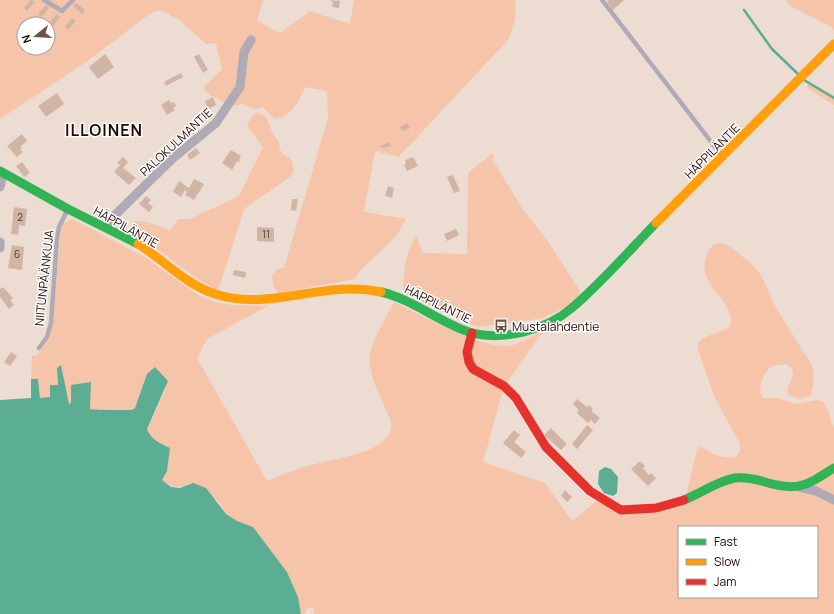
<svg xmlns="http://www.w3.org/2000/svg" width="834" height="614" font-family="Manrope,sans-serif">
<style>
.green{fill:#f5c4a9;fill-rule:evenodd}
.water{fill:#5bad93}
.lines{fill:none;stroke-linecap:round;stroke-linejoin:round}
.stream{stroke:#5bad93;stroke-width:2.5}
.building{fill:#d0b5a5}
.lane{stroke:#aeaab6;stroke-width:4.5}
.street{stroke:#aeaab6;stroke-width:9}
.fast{stroke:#30b455;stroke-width:9}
.slow{stroke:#ff9f0a;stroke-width:9}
.jam{stroke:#e5322d;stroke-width:9}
.labels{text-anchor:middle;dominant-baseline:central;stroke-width:3;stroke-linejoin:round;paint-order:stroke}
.number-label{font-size:10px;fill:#503429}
.street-label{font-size:12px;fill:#250900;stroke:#fff}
.poi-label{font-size:12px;fill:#250900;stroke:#fff;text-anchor:start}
.district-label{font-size:16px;font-weight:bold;letter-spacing:1px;fill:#250900;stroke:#fff}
</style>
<rect width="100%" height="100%" fill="#eddcd2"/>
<path class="green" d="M 0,0 L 263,0 L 257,21 L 280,33 L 310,11 L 350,24 L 354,0 L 515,0 C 517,14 514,26 508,40 L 420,134 C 414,143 405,148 399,157 L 375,151 L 364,212 L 406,219 L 397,235 L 358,273 L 355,279 L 279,293 L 274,288 L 272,275 L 278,269 L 284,268 L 328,118 L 327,91 L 305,87 C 299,100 298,105 288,113 C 275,123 273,118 263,107 L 255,109 L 242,104 L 232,106 L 210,95 L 203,88 L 222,69 L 216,43 L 206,44 L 176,17 L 173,18 C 165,9 158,9 148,15 L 89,60 L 0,119 ZM 24,24 L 48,24 L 48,48 L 24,48 Z
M 785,0 L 834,0 L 834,30 L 830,26 L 790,6 Z
M 811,83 L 834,96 L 834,105 L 806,87 Z
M 254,113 C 270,113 267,122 272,132 C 274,136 278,140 280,144 L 279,148 L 283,154 L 291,158 L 294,171 L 291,176 L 244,209 L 218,291 C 187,273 160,250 131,230 L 135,221 C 148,221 158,225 170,231 L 178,219 L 190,219 L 239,196 L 263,147 L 247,125 Z
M 493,153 L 494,162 L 522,208 L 547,240 L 581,293 L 570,305 L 543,318 L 478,327 L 463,322 L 408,294 L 403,289 C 404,268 405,255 416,236 L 423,253 L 467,254 L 468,173 Z
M 72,219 L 143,256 L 198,295 L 214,302 L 232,305 L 268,306 L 207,339 L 197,358 L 267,481 C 281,475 296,469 311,465 C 332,459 396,453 391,422 C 384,402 368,378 370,356 C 372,338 386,319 394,302 C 422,315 484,352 513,345 C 523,342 534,335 544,330 L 504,386 L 483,462 L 545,483 L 572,521 L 600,498 L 621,510 L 685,500 L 698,446 L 718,456 L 734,458 C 740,453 742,450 739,442 L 714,396 L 698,349 L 698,343 L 703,338 L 729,328 C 742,300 683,282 713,245 L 721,243 L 730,247 L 751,263 L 761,275 L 776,308 L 813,367 L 814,381 L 811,395 L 798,399 L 788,394 C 786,386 794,379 793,371 L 787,364 C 782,364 775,365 771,367 C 763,372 756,392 763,398 L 778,398 L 795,404 L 817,400 L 823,402 C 832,412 828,419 834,427 L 834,614 L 314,614 L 313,607 L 306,609 L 305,614 L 301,614 L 298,597 L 287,572 L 253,527 L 237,521 L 226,514 L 219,502 L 193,483 C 179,488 174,489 162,480 L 167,471 L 170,448 C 160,443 151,440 147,429 L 166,389 L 147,374 L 135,408 L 132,410 C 128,410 92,410 90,409 L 86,383 L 81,385 L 71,404 L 69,405 L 57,368 L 58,385 L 50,397 L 40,398 L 38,379 L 31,379 L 32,356 L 38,355 L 49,338 L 53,323 L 61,228 L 63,224 ZM 679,527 L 817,527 L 817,597 L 679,597 Z"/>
<path class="water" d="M 61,365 L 69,404 L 71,403 L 71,385 L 91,382 L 90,407 L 90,409 C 92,410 128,410 132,410 L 135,408 L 147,374 L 155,367 L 168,381 L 147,429 C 151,440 160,443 170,448 L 167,471 L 162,480 L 171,487 L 180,488 L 193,483 L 206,488 L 226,514 L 237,521 L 253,527 L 287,572 L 298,597 L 301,614 L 0,614 L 0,400 L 31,398 L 31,379 L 38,379 L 40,398 L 50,397 L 50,385 L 58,385 L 57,368 Z
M 605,467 L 611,469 L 618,477 L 617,493 L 613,496 L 604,493 L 598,484 L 599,471 Z"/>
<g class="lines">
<path class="stream" d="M 744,10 L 772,49 L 798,74
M 804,80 L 834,98"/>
</g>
<path class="building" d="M 31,0 L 35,2 L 27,11 L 24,8 Z
M 329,0 L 340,1 L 339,8 L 332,7 L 333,2 Z
M 609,0 L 624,0 L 613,10 L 607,2 Z
M 76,3 L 85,10 L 82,14 L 73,6 Z
M 46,5 L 49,8 L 41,17 L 38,14 Z
M 57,14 L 60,17 L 53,26 L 49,23 Z
M 72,18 L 76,21 L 68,30 L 65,27 Z
M 105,54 L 114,67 L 98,79 L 89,67 Z
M 199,54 L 208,70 L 203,73 L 194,57 Z
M 181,73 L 183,77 L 166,86 L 164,82 Z
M 57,93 L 64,104 L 46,117 L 38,106 Z
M 213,97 L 216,105 L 208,109 L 205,101 Z
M 169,100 L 171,103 L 174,102 L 176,106 L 173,108 L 175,110 L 167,115 L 161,105 Z
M 407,123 L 410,128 L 402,131 L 400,127 Z
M 22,134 L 27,141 L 21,146 L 22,148 L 20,149 L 23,152 L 17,157 L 7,146 Z
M 390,142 L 391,146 L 382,148 L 380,146 Z
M 196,148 L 200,153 L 190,160 L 187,155 Z
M 231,150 L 241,156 L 239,159 L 240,160 L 239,162 L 237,161 L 232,170 L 222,163 Z
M 123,157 L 128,162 L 123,168 L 136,178 L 129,185 L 114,172 L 120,165 L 117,163 Z
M 413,157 L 418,166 L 407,171 L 404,165 L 406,164 L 405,160 Z
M 22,162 L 30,173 L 24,177 L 16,166 Z
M 453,175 L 460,191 L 454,193 L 447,177 Z
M 194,179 L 204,184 L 194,200 L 185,195 L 187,192 L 185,190 L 181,197 L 173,192 L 179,181 L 189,188 Z
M 388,186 L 394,188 L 392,198 L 385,196 Z
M 146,196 L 151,200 L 148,203 L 153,207 L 149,212 L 139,204 Z
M 292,199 L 298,199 L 296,211 L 291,210 Z
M 14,207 L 27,209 L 25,226 L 19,225 L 18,235 L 11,234 Z
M 257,227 L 274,228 L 274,242 L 257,241 Z
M 456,229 L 459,235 L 447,241 L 444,234 Z
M 12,245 L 24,247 L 22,270 L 8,268 Z
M 234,270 L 246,272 L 245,278 L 233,275 Z
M 3,287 L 13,298 L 10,300 L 14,305 L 9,309 L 0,297 L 0,289 Z
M 11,352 L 17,356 L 10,366 L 4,362 Z
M 577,399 L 587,407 L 589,405 L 593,409 L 591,411 L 600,418 L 595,424 L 591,420 L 588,423 L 577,413 L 579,410 L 573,404 Z
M 587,425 L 593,430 L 577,449 L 572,444 Z
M 551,428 L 567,444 L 561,450 L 544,435 Z
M 514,430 L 520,435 L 514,442 L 526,452 L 521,458 L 503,443 Z
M 640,461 L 645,466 L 643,468 L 649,475 L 651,473 L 656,478 L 648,486 L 631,469 Z
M 565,490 L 572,497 L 567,502 L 561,496 Z"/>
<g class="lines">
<path class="lane" d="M 44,0 L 62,11 L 73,0
M 602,0 L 722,156
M 39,348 L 47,337 L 51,323 L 57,239 L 59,227 L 67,211"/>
<path class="street" d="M 0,187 L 3,173
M 107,228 L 115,215 L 172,159 L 216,123 L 240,87 L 244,52 L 251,40
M 0,242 L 0,248
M 799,487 L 816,491 L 834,500"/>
<path class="fast" d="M 0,171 L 68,209 L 138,244
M 381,292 C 412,299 439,322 469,332 C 502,342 547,330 573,307 C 602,282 629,251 656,223
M 684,500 C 700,494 717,481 735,478 C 745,477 755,479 765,482 C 798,492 806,486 834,468"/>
<path class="slow" d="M 656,223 L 834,44
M 138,244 C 164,260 185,284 215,294 C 270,312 325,279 381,292"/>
<path class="jam" d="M 472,333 L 467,352 L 469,362 L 473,369 L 504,386 L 516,398 L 546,447 L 590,491 L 621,510 L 656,508 L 684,500"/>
</g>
<defs>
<g id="bus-bare" transform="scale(1.08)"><path d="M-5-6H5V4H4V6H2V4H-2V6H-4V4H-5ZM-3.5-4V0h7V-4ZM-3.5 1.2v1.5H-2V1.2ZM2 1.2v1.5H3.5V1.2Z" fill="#6b534a" stroke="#fff" stroke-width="2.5" paint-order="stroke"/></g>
</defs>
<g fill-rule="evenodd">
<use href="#bus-bare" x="501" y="326"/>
</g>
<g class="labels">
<g class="number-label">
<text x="20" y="217">2</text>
<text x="266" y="234">11</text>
<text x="17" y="254">6</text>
</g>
<g class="street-label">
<text transform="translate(176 142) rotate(-43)">PALOKULMANTIE</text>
<text transform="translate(712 151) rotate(-45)">HÄPPILÄNTIE</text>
<text transform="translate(126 227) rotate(29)">HÄPPILÄNTIE</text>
<text transform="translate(44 278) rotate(-84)">NIITUNPÄÄNKUJA</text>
<text transform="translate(438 304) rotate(26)">HÄPPILÄNTIE</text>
</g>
<g class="poi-label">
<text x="512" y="326">Mustalahdentie</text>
</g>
<g class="district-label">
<text x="104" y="130">ILLOINEN</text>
</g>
</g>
<rect x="678" y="526" width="140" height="72" fill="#ffffff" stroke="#a89d99"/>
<rect x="686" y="539" width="20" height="6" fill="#30b455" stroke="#a89d99"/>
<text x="714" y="546" font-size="12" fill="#250900">Fast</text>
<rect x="686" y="559" width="20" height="6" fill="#ff9f0a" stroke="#a89d99"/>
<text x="714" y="566" font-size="12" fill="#250900">Slow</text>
<rect x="686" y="579" width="20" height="6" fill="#e5322d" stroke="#a89d99"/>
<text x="714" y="586" font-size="12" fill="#250900">Jam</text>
<g transform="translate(36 36) rotate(252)"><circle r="19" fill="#ffffff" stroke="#a89d99"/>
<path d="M0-3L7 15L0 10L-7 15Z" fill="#6b534a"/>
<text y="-6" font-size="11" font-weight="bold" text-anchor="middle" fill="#250900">N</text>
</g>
</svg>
